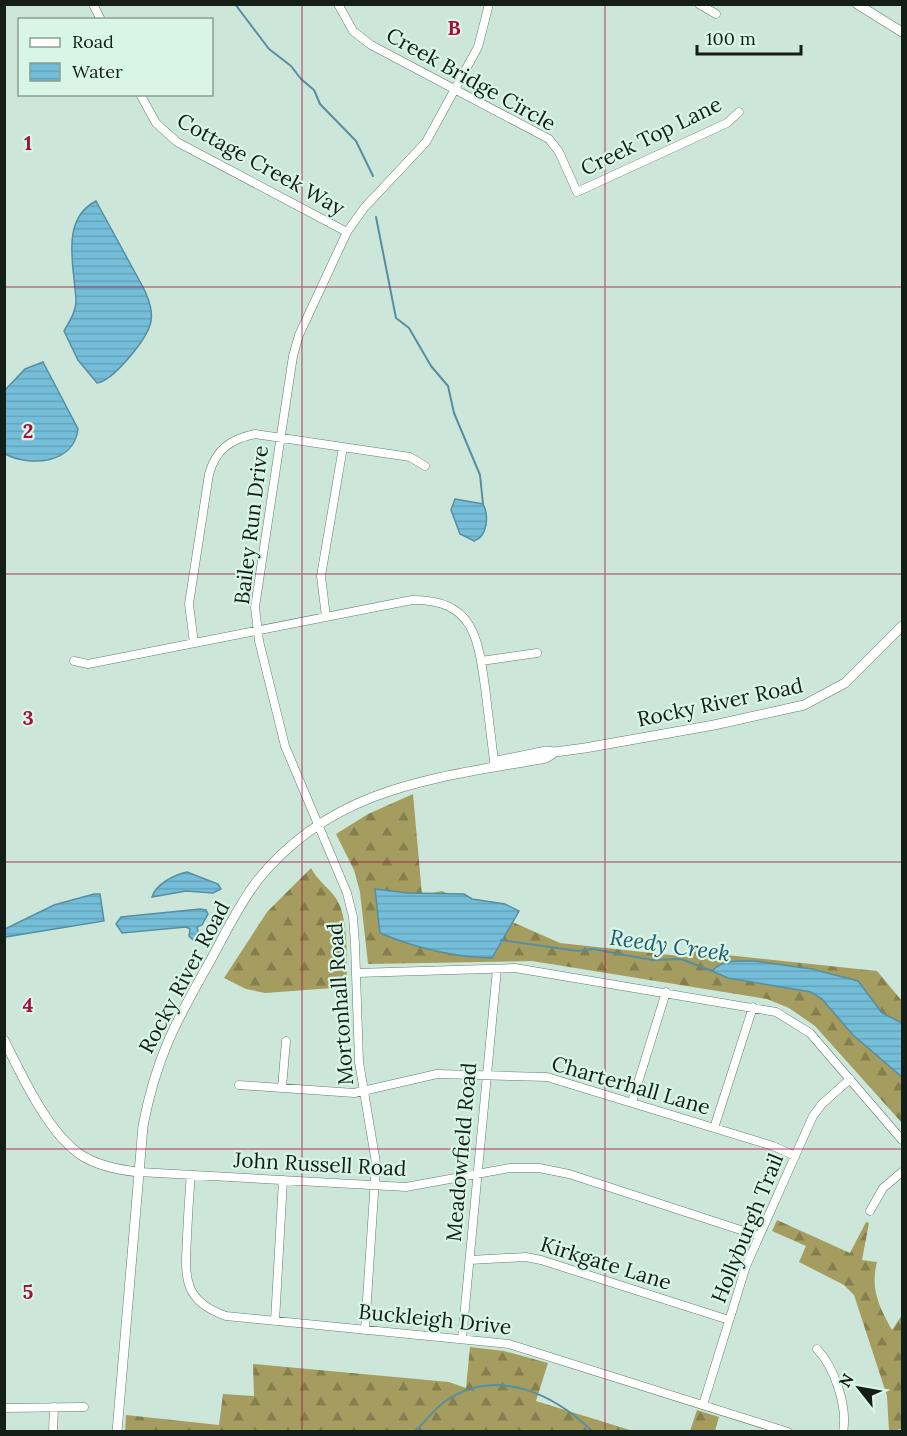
<svg xmlns="http://www.w3.org/2000/svg" width="907" height="1436" font-family="Lora,serif">
<style>
.forest{fill:url(#forest-firs)}
.water{fill:url(#water-rules);stroke:#578ea0;stroke-width:1.5}
.lines{fill:none;stroke-linecap:round;stroke-linejoin:round}
.stream{stroke:#578ea0;stroke-width:2}
.minor-casing{stroke:#647c70;stroke-width:9}
.tertiary-casing{stroke:#647c70;stroke-width:10}
.minor{stroke:#fff;stroke-width:8}
.tertiary{stroke:#fff;stroke-width:9}
.grid{fill:none;stroke:#a50d43;stroke-width:1.5;stroke-opacity:0.55}
.labels{text-anchor:middle;dominant-baseline:central;stroke-width:4.5;stroke-linejoin:round;paint-order:stroke}
.street-label{font-size:21px;fill:#141e19;stroke:#d9f5e6}
.water-label{font-size:22px;font-style:italic;fill:#215c70;stroke:#d9f5e6}
.grid-label{font-size:20px;text-anchor:middle;font-weight:bold;fill:#a50d43;stroke:#d9f5e6;stroke-width:4.5;stroke-linejoin:round;paint-order:stroke}
</style>
<defs>
<pattern id="forest-firs" width="22" height="20" patternUnits="userSpaceOnUse" patternTransform="scale(1.5)"><rect width="22" height="20" fill="#a59d5f"/><path d="M5 1l3.5 6h-7zM16 11l3.5 6h-7z" fill="#857f4e"/></pattern>
<pattern id="water-rules" width="6" height="5" patternUnits="userSpaceOnUse" patternTransform="scale(1.5)"><rect width="6" height="5" fill="#74beda"/><path d="M0 2.5h6" fill="none" stroke="#64a3ba"/></pattern>
</defs>
<rect width="100%" height="100%" fill="#cce7d9"/>
<path class="forest" d="M 413,794 L 422,895 L 442,891 L 560,943 L 689,957 L 690,951 L 877,971 L 902,1001 L 902,1123 L 815,1026 L 789,1008 L 767,999 L 532,961 L 368,964 L 360,892 L 354,870 L 336,834 L 368,814 Z
M 311,868 C 317,880 327,886 335,897 C 350,917 346,963 347,987 L 265,993 L 246,989 L 224,978 L 267,912 Z
M 777,1220 L 850,1253 L 866,1222 L 869,1223 L 862,1260 L 877,1262 C 870,1289 879,1307 892,1330 L 902,1315 L 902,1429 L 889,1431 L 887,1396 L 854,1295 L 844,1285 L 799,1262 L 806,1246 L 772,1231 Z
M 470,1347 L 504,1351 L 548,1363 L 536,1401 L 633,1431 L 125,1431 L 126,1415 L 219,1425 L 223,1394 L 254,1396 L 253,1364 L 449,1382 L 466,1388 Z
M 697,1410 L 719,1417 L 715,1431 L 690,1431 Z"/>
<path class="water" d="M 96,201 L 144,289 C 149,300 154,313 150,325 C 145,341 113,381 97,383 L 78,360 L 64,331 C 69,322 76,312 76,301 C 75,269 59,220 96,201 Z
M 43,362 L 78,429 C 74,464 30,467 5,454 L 5,390 L 25,369 Z
M 455,499 L 483,504 C 489,515 488,536 474,541 L 460,534 L 451,510 Z
M 187,872 L 218,884 L 221,889 L 213,893 L 186,891 L 152,897 C 156,884 174,875 187,872 Z
M 375,889 L 407,893 L 464,894 L 472,899 L 505,904 L 519,911 L 492,958 C 452,957 418,949 380,933 Z
M 94,894 L 100,894 L 104,921 L 5,937 L 5,929 L 54,905 Z
M 200,909 L 206,910 L 208,914 L 202,925 L 197,927 L 199,937 L 194,941 L 189,936 L 190,929 L 186,927 L 122,933 L 116,924 L 121,917 Z
M 754,961 L 812,969 L 858,981 L 882,1013 L 902,1023 L 902,1077 L 853,1035 L 822,999 L 811,992 L 728,978 L 712,971 C 723,959 739,961 754,961 Z"/>
<g class="lines">
<path class="stream" d="M 235,4 L 269,49 L 291,66 L 301,79 L 314,90 L 320,104 L 356,141 L 373,176
M 376,217 L 396,318 L 409,328 L 431,366 L 448,386 L 454,413 L 480,475 L 483,504
M 501,940 L 578,951 L 593,949 L 652,960 L 681,959 L 712,971
M 413,1432 C 426,1423 434,1408 447,1400 C 498,1367 554,1394 593,1432"/>
<g class="minor-casing">
<path id="minor" d="M 93,4 L 101,20
M 338,4 L 353,31 L 371,45 L 549,139 L 559,152 L 577,192 L 727,123 L 739,112
M 699,4 L 716,14
M 140,94 L 156,123 L 177,142 L 347,232
M 326,617 L 321,576 L 343,447
M 194,643 L 189,604 L 209,474 C 216,449 231,439 255,434 L 410,457 L 425,466
M 74,661 L 88,664 L 412,600 C 473,599 478,637 485,687 C 488,712 491,737 494,761
M 481,661 L 537,653
M 357,973 L 515,968 L 776,1012 L 810,1033 L 902,1140
M 239,1085 L 354,1093 L 437,1074 L 547,1077 L 773,1146 L 795,1156
M 282,1088 L 286,1041
M 632,1102 L 666,992
M 714,1128 L 753,1007
M 139,1172 L 406,1187 L 510,1168 L 539,1168 L 569,1174 L 759,1236
M 191,1175 C 189,1196 188,1216 187,1237 C 185,1276 182,1301 226,1316 L 509,1344 L 788,1432
M 870,1211 L 883,1188 L 902,1172
M 470,1260 L 526,1257 L 541,1260 L 729,1320
M 275,1321 L 283,1180
M 365,1330 L 376,1163 L 359,1062 L 355,944 L 353,917 L 347,893 L 285,746 L 259,641 L 255,607 L 293,356 L 299,335 L 347,232 L 364,208 L 426,142 L 478,47 L 489,4
M 462,1339 L 497,969
M 817,1349 C 834,1367 848,1406 843,1432
M 703,1405 L 746,1266 L 795,1156 L 813,1116 L 822,1104 L 850,1079
M 4,1408 L 84,1407
M 53,1432 L 54,1407"/>
</g>
<g class="tertiary-casing">
<path id="tertiary" d="M 857,4 L 902,32
M 497,761 L 546,751 L 555,752 L 585,748 L 714,725 L 804,705 L 845,683 L 902,626
M 4,1040 C 22,1076 48,1133 81,1155 C 98,1166 119,1170 139,1172
M 117,1432 L 143,1126 C 156,1058 175,1023 209,963 C 224,936 238,906 257,881 C 333,786 436,778 546,758 L 555,752"/>
</g>
<use href="#minor" class="minor"/>
<use href="#tertiary" class="tertiary"/>
</g>
<path class="grid" d="M 302,4 L 302,1432M 605,4 L 605,1432M 4,287 L 902,287M 4,574 L 902,574M 4,862 L 902,862M 4,1149 L 902,1149"/>
<g class="labels">
<g class="street-label">
<text transform="translate(471 79) rotate(29)">Creek Bridge Circle</text>
<text transform="translate(651 136) rotate(-26)">Creek Top Lane</text>
<text transform="translate(261 164) rotate(29)">Cottage Creek Way</text>
<text transform="translate(251 525) rotate(-83)">Bailey Run Drive</text>
<text transform="translate(720 702) rotate(-12)">Rocky River Road</text>
<text transform="translate(184 977) rotate(-62)">Rocky River Road</text>
<text transform="translate(340 1004) rotate(-94)">Mortonhall Road</text>
<text transform="translate(631 1085) rotate(16)">Charterhall Lane</text>
<text transform="translate(461 1152) rotate(-85)">Meadowfield Road</text>
<text transform="translate(320 1164) rotate(3)">John Russell Road</text>
<text transform="translate(747 1228) rotate(-68)">Hollyburgh Trail</text>
<text transform="translate(606 1263) rotate(17)">Kirkgate Lane</text>
<text transform="translate(435 1319) rotate(6)">Buckleigh Drive</text>
</g>
<g class="water-label">
<text transform="translate(670 945) rotate(8)">Reedy Creek</text>
</g>
</g>
<g class="grid-label">
<text x="454" y="35">B</text>
<text x="28" y="150">1</text>
<text x="28" y="438">2</text>
<text x="28" y="725">3</text>
<text x="28" y="1012">4</text>
<text x="28" y="1299">5</text>
</g>
<rect width="907" height="1436" fill="none" stroke="#141e19" stroke-width="12"/>
<rect x="18" y="18" width="195" height="78" fill="#d9f5e6" stroke="#8a9f94" stroke-width="1.5"/>
<rect x="30" y="38" width="30" height="9" fill="#ffffff" stroke="#8a9f94" stroke-width="1.5"/>
<text x="72" y="48" font-size="18" fill="#141e19">Road</text>
<rect x="30" y="63" width="30" height="18" fill="url(#water-rules)" stroke="#8a9f94" stroke-width="1.5"/>
<text x="72" y="78" font-size="18" fill="#141e19">Water</text>
<g transform="translate(859 1388) rotate(301)" stroke="#d9f5e6" stroke-width="4.5" paint-order="stroke">
<path d="M0-4.5L10 22L0 15L-10 22Z" fill="#141e19"/>
<text y="-9" font-size="16" font-weight="bold" text-anchor="middle" fill="#141e19">N</text>
</g>
<path d="M697 45v9h104v-9" fill="none" stroke="#141e19" stroke-width="3"/>
<text x="706" y="45" font-size="18" fill="#141e19" stroke="#d9f5e6" stroke-width="4.5" paint-order="stroke">100 m</text>
</svg>
